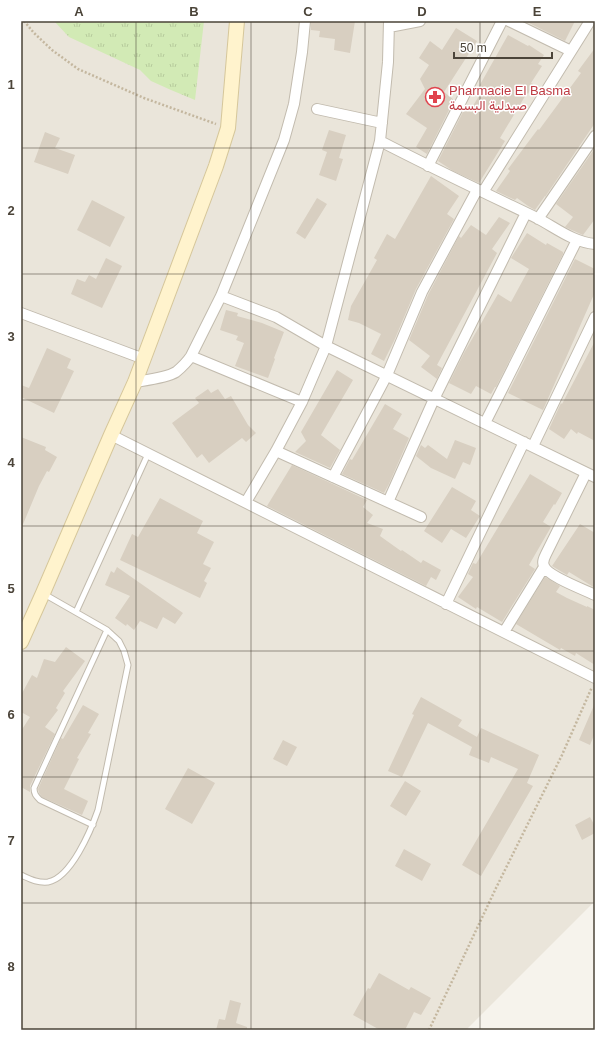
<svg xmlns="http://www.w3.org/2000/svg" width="616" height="1051" font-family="Arial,Vazirmatn,sans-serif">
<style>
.residential{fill:#eae5da}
.grass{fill:url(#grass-tufts)}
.building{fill:#d8cfc1}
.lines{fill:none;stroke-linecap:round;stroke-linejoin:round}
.lane-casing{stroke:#c2bbae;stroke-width:7}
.street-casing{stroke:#c2bbae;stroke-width:12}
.secondary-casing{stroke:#d6c79b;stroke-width:16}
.path{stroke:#c4b79f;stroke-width:2.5;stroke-dasharray:2 2;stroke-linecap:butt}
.lane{stroke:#fff;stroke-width:5}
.street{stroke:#fff;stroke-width:10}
.secondary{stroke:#fff3cd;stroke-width:14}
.grid{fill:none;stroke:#4b4439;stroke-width:1;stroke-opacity:0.55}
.labels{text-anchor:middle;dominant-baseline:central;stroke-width:3;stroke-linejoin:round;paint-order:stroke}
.health-label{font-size:13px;fill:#be3a42;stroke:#fff;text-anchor:start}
.neatline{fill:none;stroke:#4b4439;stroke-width:1.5}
.grid-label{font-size:13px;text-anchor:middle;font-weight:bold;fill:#4b4439}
</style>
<defs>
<pattern id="grass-tufts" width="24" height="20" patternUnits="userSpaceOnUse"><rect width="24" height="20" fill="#d2eab5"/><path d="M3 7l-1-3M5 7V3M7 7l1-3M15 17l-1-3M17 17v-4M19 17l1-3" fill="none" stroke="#b6ca9c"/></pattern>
</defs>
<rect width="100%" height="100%" fill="#f6f3ec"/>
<path class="residential" d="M 21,21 L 595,21 L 595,901 L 466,1030 L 21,1030 Z"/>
<path class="grass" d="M 54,21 L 204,21 L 195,100 L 171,90 L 151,81 L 140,70 L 69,37 Z"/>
<path class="building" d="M 311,21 L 355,21 L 350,53 L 334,50 L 335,39 L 319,37 L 320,31 L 311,30 Z
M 525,21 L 575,21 L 565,41 Z
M 456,28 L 477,41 L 444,92 L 454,100 L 427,154 L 416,147 L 427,128 L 406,114 L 425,89 L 420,79 L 429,65 L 419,58 L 430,41 L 442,50 Z
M 508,35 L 528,46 L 529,45 L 544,55 L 538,64 L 542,66 L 531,83 L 533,84 L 528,94 L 527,93 L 500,138 L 505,141 L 479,183 L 453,171 L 438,161 L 465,108 L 469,112 L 481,93 L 477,90 Z
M 595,48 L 595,123 L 545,197 L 545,196 L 535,210 L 528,206 L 517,198 L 515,200 L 496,191 L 510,171 L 508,169 L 538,129 L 539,130 L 581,73 L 578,71 Z
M 329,130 L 346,135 L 339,158 L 343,159 L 336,181 L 319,175 L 327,152 L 322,150 Z
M 45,132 L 60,138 L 55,148 L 75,155 L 68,174 L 34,162 Z
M 595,148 L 595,219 L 583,235 L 565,227 L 573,217 L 556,204 Z
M 431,176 L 459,196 L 447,214 L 454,219 L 416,289 L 394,341 L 384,361 L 371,354 L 381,334 L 359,323 L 348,320 L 351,306 L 377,260 L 374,258 L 387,234 L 395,239 Z
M 317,198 L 327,204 L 305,239 L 296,233 Z
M 92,200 L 125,217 L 110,247 L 77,230 Z
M 499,217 L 510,223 L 492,249 L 497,253 L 437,365 L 442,368 L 437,379 L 421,367 L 430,356 L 409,340 L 428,295 L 459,236 L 461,238 L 471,225 L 486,235 Z
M 527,233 L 546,245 L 547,243 L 563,252 L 563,254 L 496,387 L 495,387 L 491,394 L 476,386 L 471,394 L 449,383 L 464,353 L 498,294 L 511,302 L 529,269 L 511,258 Z
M 106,258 L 122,266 L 102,308 L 71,294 L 77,279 L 85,282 L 89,275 L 96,279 Z
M 575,259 L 595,269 L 595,292 L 543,410 L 508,393 Z
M 226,310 L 238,313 L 237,316 L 262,323 L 284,332 L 274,358 L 275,359 L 268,378 L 235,366 L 244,343 L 236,340 L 238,336 L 220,330 Z
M 595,341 L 595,441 L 578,432 L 577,434 L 571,429 L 564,439 L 549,429 L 561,403 L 562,404 Z
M 47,348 L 71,359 L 67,368 L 74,371 L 54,413 L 21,397 L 21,385 L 29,388 Z
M 337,370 L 353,380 L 321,435 L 340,450 L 330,468 L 295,452 L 306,441 L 301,432 Z
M 208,389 L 211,393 L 218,389 L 225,399 L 231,396 L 248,425 L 256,433 L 246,442 L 242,438 L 209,463 L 202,454 L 197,458 L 172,423 L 199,403 L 195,398 Z
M 385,404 L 402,414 L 393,429 L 409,438 L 389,484 L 384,493 L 342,474 L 350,459 L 352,460 Z
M 21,437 L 46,447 L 45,450 L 57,457 L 49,472 L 47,471 L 39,486 L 21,529 Z
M 455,440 L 476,448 L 470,465 L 463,462 L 455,479 L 431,468 L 416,456 L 421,445 L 425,448 L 428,445 L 447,459 Z
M 292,465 L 367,500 L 363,507 L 373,515 L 367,523 L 383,529 L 380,536 L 401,551 L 402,550 L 421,563 L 423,560 L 441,570 L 436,580 L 431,577 L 426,586 L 267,506 Z
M 530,474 L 562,493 L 555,505 L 554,504 L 543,522 L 551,527 L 529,565 L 535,569 L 502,622 L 477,607 L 476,609 L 458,597 L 473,577 L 468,574 L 473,563 L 476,564 Z
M 452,487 L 476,501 L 471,510 L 480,516 L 466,538 L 451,529 L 442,543 L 424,531 Z
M 160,498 L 203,521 L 197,533 L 214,542 L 203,564 L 211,568 L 204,581 L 207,583 L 200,598 L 120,560 L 132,534 L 138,537 Z
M 580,524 L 595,533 L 595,588 L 569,572 L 567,575 L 552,566 Z
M 117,567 L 183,613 L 175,624 L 163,617 L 157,629 L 140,621 L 134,630 L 127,624 L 126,626 L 115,618 L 130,596 L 105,585 L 111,571 L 114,573 Z
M 545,577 L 560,586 L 556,592 L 567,598 L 587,607 L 587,606 L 595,610 L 595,665 L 576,653 L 575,656 L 561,648 L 560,650 L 516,624 Z
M 66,647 L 85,661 L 63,691 L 65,693 L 56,708 L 58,710 L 45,727 L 55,734 L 30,786 L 30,792 L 21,787 L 21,731 L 30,717 L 21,712 L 21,695 L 32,675 L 37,678 L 44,659 L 55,662 Z
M 421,697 L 462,720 L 458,726 L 477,737 L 481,728 L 539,755 L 527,783 L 533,786 L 481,876 L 462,865 L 518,769 L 491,757 L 489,763 L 469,755 L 472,747 L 428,723 L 402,777 L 388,771 L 414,715 L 412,714 Z
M 595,703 L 595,733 L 590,745 L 579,740 Z
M 83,705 L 99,714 L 88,733 L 91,734 L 77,758 L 79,759 L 64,789 L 88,801 L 82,815 L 42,797 L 39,793 L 38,789 L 61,738 L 63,739 Z
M 283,740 L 297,747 L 287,766 L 273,759 Z
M 188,768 L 215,783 L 192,824 L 165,809 Z
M 405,781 L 421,791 L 406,816 L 390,806 Z
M 590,817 L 595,826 L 595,833 L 582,840 L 575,825 Z
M 404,849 L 431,864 L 422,881 L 395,866 Z
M 379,973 L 409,990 L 411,987 L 431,998 L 421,1015 L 414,1012 L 405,1030 L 380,1030 L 353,1015 L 368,988 L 370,989 Z
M 230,1000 L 241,1003 L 236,1023 L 247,1027 L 247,1030 L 216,1030 L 219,1019 L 225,1020 Z"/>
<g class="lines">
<g class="lane-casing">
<path id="lane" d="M 44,594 L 107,630 L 34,788 C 34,794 36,796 40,800 L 93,825
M 76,612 L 148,454
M 21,875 C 30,879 37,883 48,882 C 71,878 91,830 98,810 L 128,665 L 124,651 L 119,641 L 107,630"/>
</g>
<g class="street-casing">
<path id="street" d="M 509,21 L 571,51
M 389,27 L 420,21
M 317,109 L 382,123
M 380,141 C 432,168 485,193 537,218 C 556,228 573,242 595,244
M 428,166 L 502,21
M 483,192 L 590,21
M 538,219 L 595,136
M 221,296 L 276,317 L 326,346 L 595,477
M 21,313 L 144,359
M 191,356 L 302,402
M 135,382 C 147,380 166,378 176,372 C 182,367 187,362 191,356 L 221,296 L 284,140 L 294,104 L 302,52 L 305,21
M 485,423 L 577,240
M 111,435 L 595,678
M 533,446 L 595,317
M 276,451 L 421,517
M 586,473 L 546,554 C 544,558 542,562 544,566 C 547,576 585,590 595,595
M 333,477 L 387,375 L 422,292 L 477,190
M 246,502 L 276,451 L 302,402 L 326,346 L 380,141 L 388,62 L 389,21
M 388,502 L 434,399 L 526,213
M 446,604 L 524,442
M 504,632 L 544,567"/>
</g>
<g class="secondary-casing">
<path id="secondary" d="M 21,642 L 43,593 L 111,435 L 135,382 L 216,166 L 228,128 L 237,21"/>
</g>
<path class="path" d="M 24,21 L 34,33 L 52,50 L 78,69 L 144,98 L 216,124
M 429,1030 L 496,888 L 562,755 L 592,687"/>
<use href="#lane" class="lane"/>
<use href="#street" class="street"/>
<use href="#secondary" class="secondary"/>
</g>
<path class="grid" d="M 136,21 L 136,1030M 251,21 L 251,1030M 365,21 L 365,1030M 480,21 L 480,1030M 21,148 L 595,148M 21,274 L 595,274M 21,400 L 595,400M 21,526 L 595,526M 21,651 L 595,651M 21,777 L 595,777M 21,903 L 595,903"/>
<defs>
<g id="pharmacy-ring" transform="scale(1)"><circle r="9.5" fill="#fff" stroke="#e0444e" stroke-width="1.5"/><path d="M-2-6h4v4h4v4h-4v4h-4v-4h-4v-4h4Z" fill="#e0444e"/></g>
</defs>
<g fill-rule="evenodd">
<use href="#pharmacy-ring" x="435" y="97"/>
</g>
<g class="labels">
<g class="health-label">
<text x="449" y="90">Pharmacie El Basma<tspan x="449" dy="15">صيدلية البسمة</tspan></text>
</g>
</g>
<rect width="616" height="1051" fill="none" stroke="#ffffff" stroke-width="44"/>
<path d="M454 52v6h98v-6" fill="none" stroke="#4b4439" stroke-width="2"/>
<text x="460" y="52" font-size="12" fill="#4b4439" stroke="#ffffff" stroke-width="3" paint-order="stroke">50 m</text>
<rect x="22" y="22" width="572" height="1007" class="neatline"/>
<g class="grid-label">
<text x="79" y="16">A</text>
<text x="194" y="16">B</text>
<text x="308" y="16">C</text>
<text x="422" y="16">D</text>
<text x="537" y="16">E</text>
<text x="11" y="89">1</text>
<text x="11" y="215">2</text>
<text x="11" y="341">3</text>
<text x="11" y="467">4</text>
<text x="11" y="593">5</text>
<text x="11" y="719">6</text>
<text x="11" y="845">7</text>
<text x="11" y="971">8</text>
</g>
</svg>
